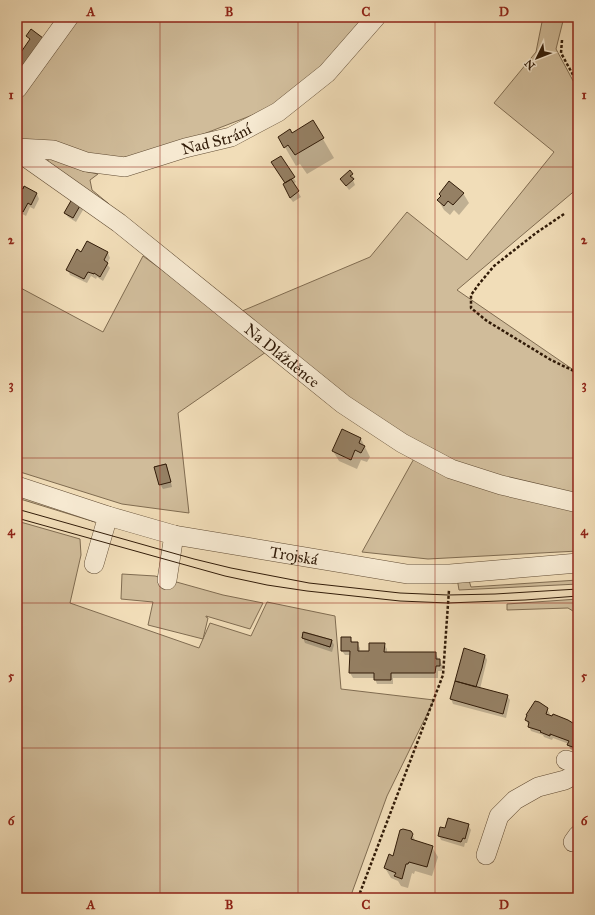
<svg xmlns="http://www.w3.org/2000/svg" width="595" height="915" font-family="'IM FELL Great Primer',serif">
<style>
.green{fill:#d0bc9a;stroke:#806c51;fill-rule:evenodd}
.shadow{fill:#0003}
.building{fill:#958064;stroke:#311b08}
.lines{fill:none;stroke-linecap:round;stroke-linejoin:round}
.minor-casing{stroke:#614c34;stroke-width:20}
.path{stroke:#311b08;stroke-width:2.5;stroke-dasharray:3 2;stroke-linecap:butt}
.minor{stroke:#f6e9d1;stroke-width:19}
.tram{stroke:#311b08;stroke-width:1}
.grid{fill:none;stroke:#8f2418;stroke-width:1;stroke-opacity:0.55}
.labels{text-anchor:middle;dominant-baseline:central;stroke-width:3;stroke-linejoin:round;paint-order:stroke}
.street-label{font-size:16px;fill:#311b08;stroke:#f6e9d1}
.neatline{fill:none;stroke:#8f2418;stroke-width:1.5}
.grid-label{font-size:13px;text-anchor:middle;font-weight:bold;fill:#8f2418}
</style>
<rect width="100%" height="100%" fill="#f1ddb8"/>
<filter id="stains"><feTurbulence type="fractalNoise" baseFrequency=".005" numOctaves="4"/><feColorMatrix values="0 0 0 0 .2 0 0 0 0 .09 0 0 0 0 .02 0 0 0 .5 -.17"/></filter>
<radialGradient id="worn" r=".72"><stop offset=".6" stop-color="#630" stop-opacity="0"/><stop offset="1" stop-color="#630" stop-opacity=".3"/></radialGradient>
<path class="green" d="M 79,17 L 371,17 L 316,76 L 263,111 L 188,140 L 123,161 L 40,148 L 17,136 L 17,101 Z
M 543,17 L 564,17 L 556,49 L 578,90 L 578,188 L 457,290 L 578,373 L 578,498 L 458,464 L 404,437 L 235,314 L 370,257 L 407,212 L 467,260 L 554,152 L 494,103 L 536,52 Z
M 51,157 L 74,165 L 83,171 L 98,174 L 90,180 L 92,190 L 109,204 L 48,165 L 48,159 Z
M 143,256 L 180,283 L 266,352 L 178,413 L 189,513 L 122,504 L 17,471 L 17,286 L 103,332 ZM 166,464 L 170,482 L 154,467 Z
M 416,455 L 578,506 L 578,551 L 428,559 L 362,552 Z
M 17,495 L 95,522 L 17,498 Z
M 17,521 L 80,539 L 81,555 L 70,603 L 199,648 L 210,623 L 251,636 L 267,602 L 335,616 L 341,689 L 434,700 L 387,796 L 350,898 L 17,898 ZM 304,632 L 332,640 L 330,647 L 302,638 Z
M 122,574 L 155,576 L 223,595 L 263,603 L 250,629 L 206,616 L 206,617 L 208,618 L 203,639 L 148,625 L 153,602 L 121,599 Z
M 468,577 L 471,587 L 578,580 L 578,584 L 459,590 L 457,578 Z
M 578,599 L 578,614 L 568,608 L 507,610 L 507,604 Z"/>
<path class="shadow" d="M 313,122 L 334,158 L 307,174 L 300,164 L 296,166 L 279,137 L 292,134 Z
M 281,157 L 296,182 L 293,184 L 301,197 L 293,202 L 290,198 L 286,184 Z
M 349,171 L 355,179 L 353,180 L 355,185 L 349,190 L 344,183 Z
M 17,187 L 23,190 L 24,188 L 37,194 L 39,199 L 34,209 L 30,207 L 26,216 L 17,211 Z
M 463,193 L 469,203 L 459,215 L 454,210 L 450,215 L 444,210 L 438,200 L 441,196 L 440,194 Z
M 80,205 L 83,210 L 76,222 L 68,217 L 65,213 Z
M 87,242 L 108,253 L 110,258 L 107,264 L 110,268 L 103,281 L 97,277 L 96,279 L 91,276 L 87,283 L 70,275 L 68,270 L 82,253 Z
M 361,439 L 370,457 L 367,462 L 361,460 L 357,469 L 339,461 L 333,451 Z
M 165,465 L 168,470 L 172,487 L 163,489 L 160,484 Z
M 304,633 L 332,641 L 334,645 L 332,652 L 305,643 L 303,638 Z
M 350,638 L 353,643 L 357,643 L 360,648 L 360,652 L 370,652 L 384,644 L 387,649 L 387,653 L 435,653 L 438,658 L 438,660 L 439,660 L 442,665 L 442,671 L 438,671 L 438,678 L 393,678 L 393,684 L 377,684 L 375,679 L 375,678 L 353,678 L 350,673 L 351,655 L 345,655 L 342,651 Z
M 465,650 L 485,655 L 487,660 L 480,689 L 507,696 L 510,700 L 506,718 L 453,704 L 451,699 Z
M 547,709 L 550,714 L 549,716 L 575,726 L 578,731 L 578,752 L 571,750 L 568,745 L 569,744 L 553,738 L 552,740 L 544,737 L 543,735 L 531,731 L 526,720 Z
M 468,825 L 471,830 L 467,843 L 465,843 L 464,847 L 441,840 L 439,836 L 446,829 Z
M 412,834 L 416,842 L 432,847 L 438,857 L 432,876 L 415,871 L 414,874 L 412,873 L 408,888 L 401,886 L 398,881 L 391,878 L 385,868 Z"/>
<path class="building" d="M 31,29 L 47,41 L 17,82 L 17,58 L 30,39 L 26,36 Z
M 313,120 L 324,138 L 295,155 L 288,145 L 284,148 L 278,137 L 290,129 L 292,133 Z
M 281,156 L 295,177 L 285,183 L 271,162 Z
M 350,170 L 353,174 L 350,176 L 354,179 L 346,186 L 340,179 Z
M 291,179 L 299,191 L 290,198 L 283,184 Z
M 449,181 L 464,193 L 453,205 L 448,201 L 444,206 L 437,200 L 441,196 L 439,194 Z
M 17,186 L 23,189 L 24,186 L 37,193 L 31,205 L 28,203 L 23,212 L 17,209 Z
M 72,199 L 81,204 L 73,218 L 64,213 Z
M 87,241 L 108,252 L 104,260 L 108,263 L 100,277 L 94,273 L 94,274 L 88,272 L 84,279 L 66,270 L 77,249 L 81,252 Z
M 342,429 L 361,438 L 359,443 L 365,446 L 361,453 L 355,450 L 351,460 L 332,451 Z
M 166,464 L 171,482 L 159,485 L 154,467 Z
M 303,632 L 332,640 L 330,647 L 302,638 Z
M 341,637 L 351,637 L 351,642 L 358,642 L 358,651 L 369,651 L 369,643 L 385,643 L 384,652 L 436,652 L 436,659 L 440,659 L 440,666 L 436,666 L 435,673 L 391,673 L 391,680 L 374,680 L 374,673 L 349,673 L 350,651 L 341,651 Z
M 464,648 L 485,655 L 482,668 L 476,687 L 455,681 Z
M 455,681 L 508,695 L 503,714 L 450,699 Z
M 535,701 L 539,702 L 548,708 L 546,714 L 552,716 L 553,714 L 568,720 L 576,725 L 575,729 L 578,730 L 578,749 L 567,745 L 569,741 L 550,734 L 550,736 L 540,732 L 541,731 L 528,727 L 529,722 L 525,720 L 527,715 L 526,715 Z
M 448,818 L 469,824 L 465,839 L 463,838 L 461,842 L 438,836 L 440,827 L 445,828 Z
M 403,829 L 411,831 L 413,834 L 411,839 L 433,846 L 427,867 L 409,862 L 408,864 L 406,864 L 402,879 L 394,876 L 396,873 L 384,868 L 389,854 L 393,856 L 400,830 Z"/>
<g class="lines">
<g class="minor-casing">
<g id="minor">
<path d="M 17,89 L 69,17"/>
<path id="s1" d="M 17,148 L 53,150 L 86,162 L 125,167 L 185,148 L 231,137 L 278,112 L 327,73 L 376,17"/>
<path id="s2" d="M 17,151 L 119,223 L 343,404 L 402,443 L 451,469 L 501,485 L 578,503"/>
<path id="s3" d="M 17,486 L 108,516 L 174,535 L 407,574 L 450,574 L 578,563"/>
<path d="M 94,564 L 108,516"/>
<path d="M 167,580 L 174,535"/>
<path d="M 566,760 L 578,764"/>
<path d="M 573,842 L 578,835"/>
<path d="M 486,855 L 499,816 L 515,800 L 538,787 L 565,780 L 578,773"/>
</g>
</g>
<path class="path" d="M 562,40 L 561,53 L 578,84
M 564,214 L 536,233 L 494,266 L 479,284 L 471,295 L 471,308 L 487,321 L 551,360 L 578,373
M 577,580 L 578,593
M 358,898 L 443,675 L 449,590"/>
<use href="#minor" class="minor"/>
<path class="tram" d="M 17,509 L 194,559 L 231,568 L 309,583 L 400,593 L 448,595 L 495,594 L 578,589
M 17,518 L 225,576 L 267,585 L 307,591 L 400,601 L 448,603 L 525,600 L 578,596"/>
</g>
<path class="grid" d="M 160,17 L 160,898M 298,17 L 298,898M 435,17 L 435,898M 17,167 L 578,167M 17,312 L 578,312M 17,458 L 578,458M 17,603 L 578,603M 17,748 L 578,748"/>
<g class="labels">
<g class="street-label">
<text stroke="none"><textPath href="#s1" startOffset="206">Nad Strání</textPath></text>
<text stroke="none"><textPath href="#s2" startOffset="335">Na Dlážděnce</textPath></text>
<text stroke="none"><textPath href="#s3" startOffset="286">Trojská</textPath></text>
</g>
</g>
<rect width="595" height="915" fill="none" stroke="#f1ddb8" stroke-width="44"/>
<g transform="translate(537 58) rotate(227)" stroke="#f6e9d1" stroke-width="3" paint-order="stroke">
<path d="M0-3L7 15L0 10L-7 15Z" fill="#311b08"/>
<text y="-6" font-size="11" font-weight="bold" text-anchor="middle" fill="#311b08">N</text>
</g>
<rect x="22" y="22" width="551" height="871" class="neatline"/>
<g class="grid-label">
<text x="91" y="16">A</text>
<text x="229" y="16">B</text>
<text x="366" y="16">C</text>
<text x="504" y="16">D</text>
<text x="11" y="99">1</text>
<text x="584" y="99">1</text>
<text x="11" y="244">2</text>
<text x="584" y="244">2</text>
<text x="11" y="389">3</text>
<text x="584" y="389">3</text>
<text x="11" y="535">4</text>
<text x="584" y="535">4</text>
<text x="11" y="680">5</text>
<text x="584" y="680">5</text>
<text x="11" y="825">6</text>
<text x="584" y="825">6</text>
<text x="91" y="909">A</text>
<text x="229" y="909">B</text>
<text x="366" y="909">C</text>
<text x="504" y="909">D</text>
</g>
<rect width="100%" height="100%" filter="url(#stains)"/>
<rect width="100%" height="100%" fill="url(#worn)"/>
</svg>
